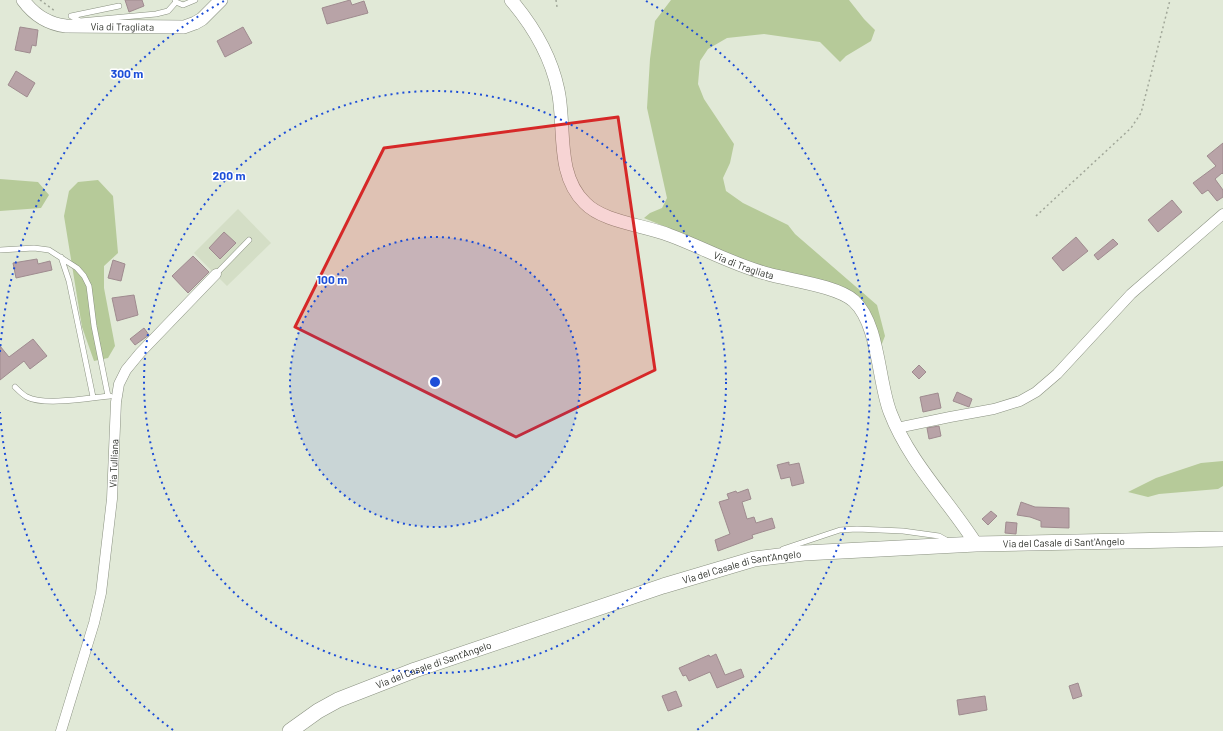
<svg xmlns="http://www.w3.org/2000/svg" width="1223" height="731" font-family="Barlow,sans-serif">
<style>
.built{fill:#d4dec6}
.green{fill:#b6ca99}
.building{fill:#b8a3a7;stroke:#9f8b8f}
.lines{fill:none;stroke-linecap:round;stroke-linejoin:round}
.service-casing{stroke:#8a9181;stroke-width:6}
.minor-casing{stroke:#8a9181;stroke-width:11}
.tertiary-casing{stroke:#8a9181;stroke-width:14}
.secondary-casing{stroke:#8a9181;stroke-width:16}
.path{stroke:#a1a799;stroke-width:1.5;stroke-dasharray:2 3;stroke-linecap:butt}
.service{stroke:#fff;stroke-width:5}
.minor{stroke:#fff;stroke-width:10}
.tertiary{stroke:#fff;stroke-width:13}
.secondary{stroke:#fff;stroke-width:15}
.marked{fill:#d62828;fill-opacity:0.2;stroke:#d62828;stroke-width:3;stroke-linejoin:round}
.ring{fill:none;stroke:#1d4ed8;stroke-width:2;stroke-dasharray:2 4}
.labels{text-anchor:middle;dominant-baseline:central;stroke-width:3;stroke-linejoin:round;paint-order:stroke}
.street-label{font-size:10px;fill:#2e312b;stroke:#fff}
.centre{fill:#1d4ed8;stroke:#fff;stroke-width:2}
.ring-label{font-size:12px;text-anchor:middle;font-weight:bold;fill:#1d4ed8;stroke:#fff;stroke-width:3;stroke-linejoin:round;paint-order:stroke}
</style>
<rect width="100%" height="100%" fill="#e1e9d7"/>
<path class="built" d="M 238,209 L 271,243 L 227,286 L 194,253 Z"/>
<path class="green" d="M 671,0 L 849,0 L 864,19 L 875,30 L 871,41 L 846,56 L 840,62 L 820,42 L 764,34 L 727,38 L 708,49 L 700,61 L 698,84 L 704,99 L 734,144 L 730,163 L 723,178 L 726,191 L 743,203 L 788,225 L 795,234 L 877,305 L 885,336 L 881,346 L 860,300 L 774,272 L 644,218 L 650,213 L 662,208 L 667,198 L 647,108 L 650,59 L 655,21 Z
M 0,179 L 38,182 L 49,195 L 41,208 L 0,211 Z
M 98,180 L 113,196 L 118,253 L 104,266 L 104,288 L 115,346 L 108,358 L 94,361 L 82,327 L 64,216 L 69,191 L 78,182 Z
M 1223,461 L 1223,486 L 1218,489 L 1159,494 L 1148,497 L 1128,492 L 1156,478 L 1201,463 Z"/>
<path class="building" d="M 125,0 L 142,0 L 144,6 L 129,12 Z
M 350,0 L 352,5 L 364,1 L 368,13 L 327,24 L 322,8 Z
M 20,27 L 38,30 L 36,46 L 32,45 L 30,53 L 15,50 Z
M 243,27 L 252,43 L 225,57 L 217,41 Z
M 16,71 L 35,83 L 27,97 L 8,85 Z
M 1223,143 L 1223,174 L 1222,173 L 1215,179 L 1223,190 L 1223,197 L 1217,201 L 1208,190 L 1202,194 L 1193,183 L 1216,166 L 1207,156 Z
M 1172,200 L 1182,212 L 1158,232 L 1148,220 Z
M 224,232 L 236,243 L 220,259 L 209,248 Z
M 1076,237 L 1088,251 L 1063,271 L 1052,258 Z
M 1113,239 L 1118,244 L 1098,260 L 1094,255 Z
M 193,256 L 209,272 L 188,293 L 172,276 Z
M 37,259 L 38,264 L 50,261 L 52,270 L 16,278 L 13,263 Z
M 113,260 L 125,264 L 121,281 L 108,278 Z
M 134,295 L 138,315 L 117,321 L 112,298 Z
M 144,328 L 149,335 L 135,345 L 130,339 Z
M 33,339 L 47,356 L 30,369 L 24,361 L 0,380 L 0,346 L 9,357 Z
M 919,365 L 926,372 L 919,379 L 912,372 Z
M 957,392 L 972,399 L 969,407 L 953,401 Z
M 938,393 L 941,408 L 923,412 L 920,397 Z
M 939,426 L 941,436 L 929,439 L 927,428 Z
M 789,462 L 789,465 L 799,463 L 804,483 L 792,486 L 790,477 L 781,479 L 777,465 Z
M 748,489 L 751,499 L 742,502 L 747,519 L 754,517 L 756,523 L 772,518 L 775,528 L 752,535 L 753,538 L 718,551 L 715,540 L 730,534 L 719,502 L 729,499 L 727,494 L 736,491 L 737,493 Z
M 1021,502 L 1035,507 L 1069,508 L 1069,528 L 1041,527 L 1041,521 L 1030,517 L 1017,515 Z
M 991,511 L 997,516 L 988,525 L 982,519 Z
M 1006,522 L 1017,523 L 1016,534 L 1005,533 Z
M 716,654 L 725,675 L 741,669 L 744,677 L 717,688 L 710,672 L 689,681 L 686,675 L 683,676 L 679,668 L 709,655 L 710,657 Z
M 1078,683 L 1082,696 L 1073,699 L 1069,686 Z
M 676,691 L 682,706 L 668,711 L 662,696 Z
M 985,696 L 987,710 L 959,715 L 957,700 Z"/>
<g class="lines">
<g class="service-casing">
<path id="service" d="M 175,0 L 176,2 L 183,5 L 195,0
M 119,6 L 71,16 L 80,21 L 156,14 L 168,11 L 176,2
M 0,250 L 34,248 L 49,250 L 77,268 L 84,276 L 89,286 L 94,326 L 108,396
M 61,257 L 69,281 L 93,397
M 216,274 L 249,240
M 15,387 C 19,391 23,395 27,397 C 45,406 89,398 110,396
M 783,549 L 840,530 L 857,529 L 903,531 L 939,536 L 948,541"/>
</g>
<g class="minor-casing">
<g id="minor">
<path d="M 897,428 L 950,417 L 994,409 L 1020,401 L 1036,392 L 1057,374 L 1131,294 L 1223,214"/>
<path id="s1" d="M 61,731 L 94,623 L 101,593 L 112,499 L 116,402 L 119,384 L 126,370 L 140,353 L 216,274"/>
</g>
</g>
<g class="tertiary-casing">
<g id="tertiary">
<path id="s2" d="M 23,0 C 34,15 48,24 66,26 L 184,27 L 195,23 L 202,19 L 221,0"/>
<path id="s3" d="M 511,0 C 533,26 551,56 558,90 C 566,127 555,174 585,203 C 603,222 644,225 669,235 C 702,247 733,265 768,274 C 789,280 838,286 854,301 C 879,324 878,381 890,412 C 909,462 948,500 976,544"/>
</g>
</g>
<g class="secondary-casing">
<g id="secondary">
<path id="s4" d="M 290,731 L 318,711 L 338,700 L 415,670 L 663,586 L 754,559 L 804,553 L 976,544 L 1223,539"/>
</g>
</g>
<path class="path" d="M 40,0 L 55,11
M 556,0 L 557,7
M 1036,216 L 1131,128 L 1141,113 L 1170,0"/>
<use href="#service" class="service"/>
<use href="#minor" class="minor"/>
<use href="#tertiary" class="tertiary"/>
<use href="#secondary" class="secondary"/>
</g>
<path class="marked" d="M 618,117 L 655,370 L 516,437 L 295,327 L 384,148 Z"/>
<circle cx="435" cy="382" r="145" fill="#1d4ed8" fill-opacity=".12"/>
<g class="ring">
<circle cx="435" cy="382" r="145"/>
<circle cx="435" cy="382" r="291"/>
<path d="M173 730A436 436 0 0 1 0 412M0 352A436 436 0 0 1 224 1M646 1A436 436 0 0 1 697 730"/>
</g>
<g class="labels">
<g class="street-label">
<text stroke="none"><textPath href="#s2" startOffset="108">Via di Tragliata</textPath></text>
<text stroke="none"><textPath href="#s3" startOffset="393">Via di Tragliata</textPath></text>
<text stroke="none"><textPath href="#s1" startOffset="274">Via Tulliana</textPath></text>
<text stroke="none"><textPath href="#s4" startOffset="807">Via del Casale di Sant'Angelo</textPath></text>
<text stroke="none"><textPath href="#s4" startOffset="483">Via del Casale di Sant'Angelo</textPath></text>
<text stroke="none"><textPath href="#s4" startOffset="159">Via del Casale di Sant'Angelo</textPath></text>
</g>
</g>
<circle cx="435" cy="382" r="6" class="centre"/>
<g class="ring-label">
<text x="127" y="78">300 m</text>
<text x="229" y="180">200 m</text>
<text x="332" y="284">100 m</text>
</g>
</svg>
